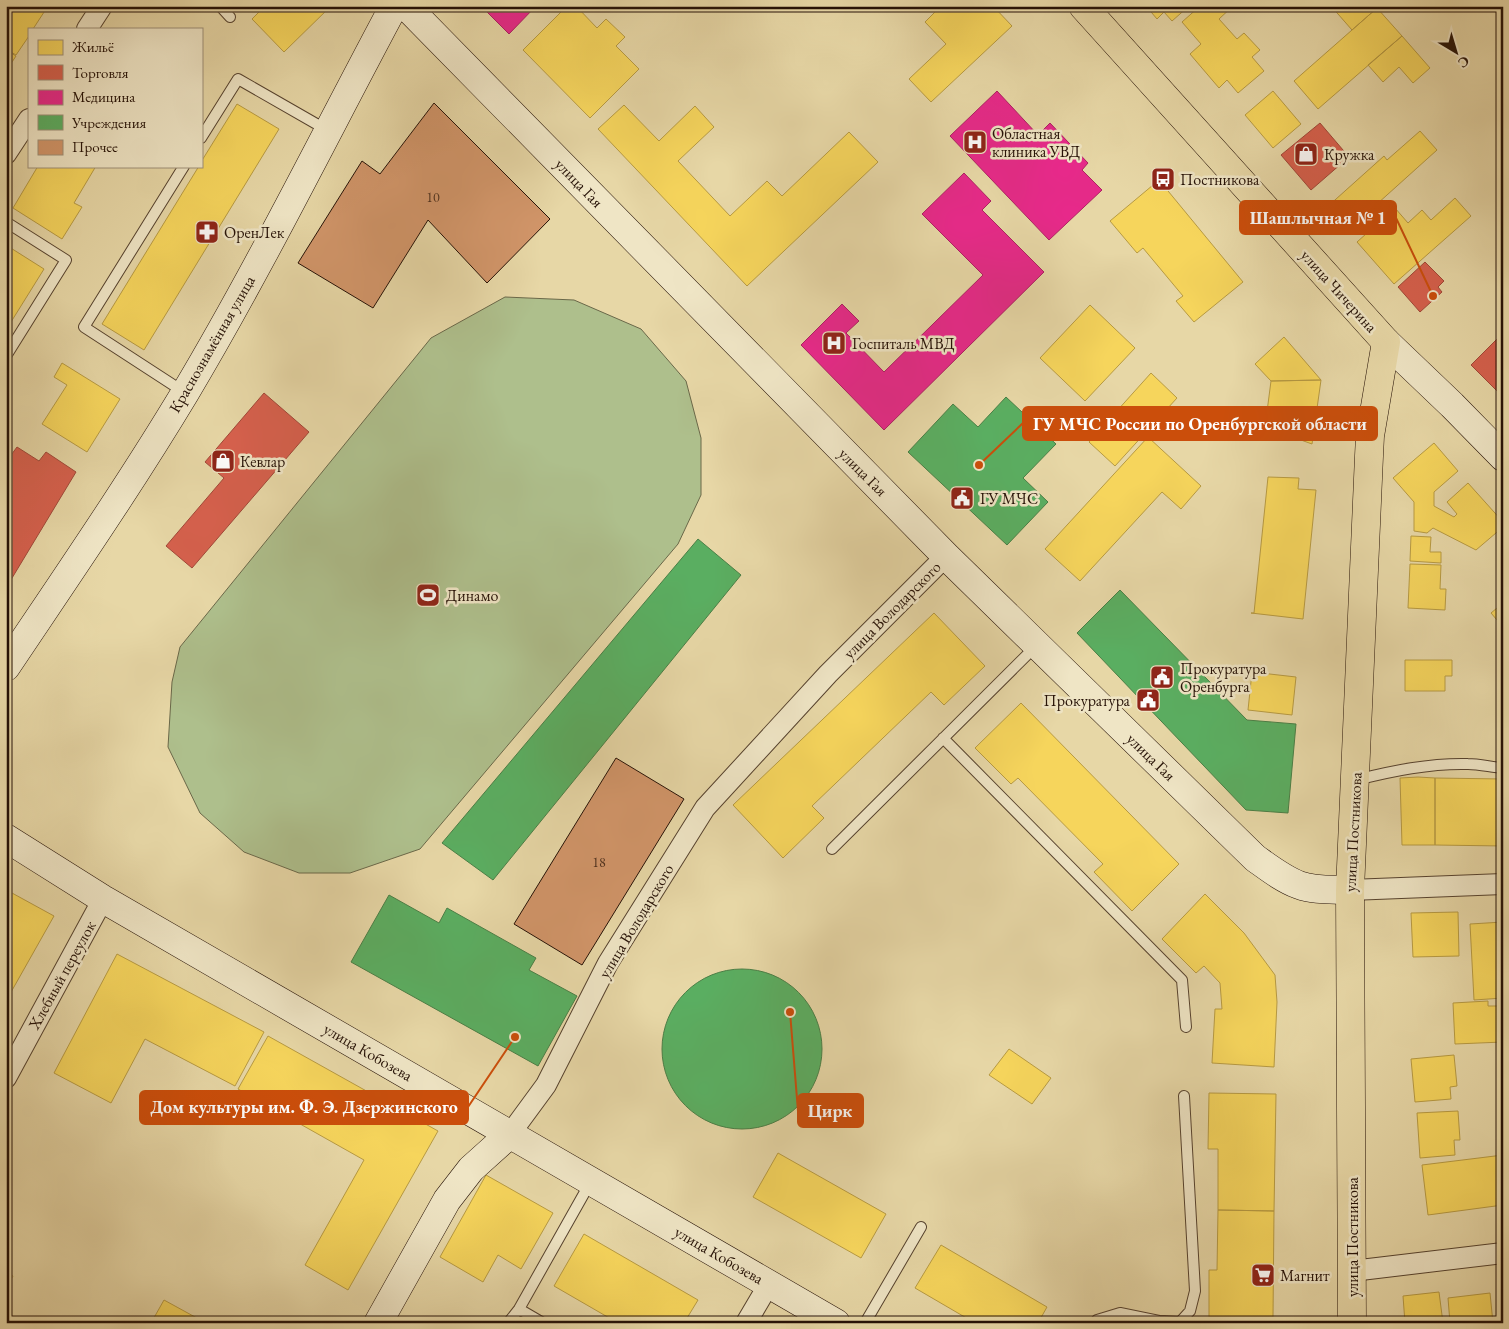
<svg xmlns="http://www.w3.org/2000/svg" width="1509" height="1329" font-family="'EB Garamond',serif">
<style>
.green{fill:#aebf8c;stroke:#6a6849}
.homes{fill:#f6d55c;stroke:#b79a42}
.shops{fill:#d6604d;stroke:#a14838}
.health{fill:#e7298a;stroke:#ad2262}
.public{fill:#5aae61;stroke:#4a7f46}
.building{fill:#d19569;stroke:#251106}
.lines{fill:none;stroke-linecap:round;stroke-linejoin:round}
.lane-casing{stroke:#56422e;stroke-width:12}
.street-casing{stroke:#56422e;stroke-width:22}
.secondary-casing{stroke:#251106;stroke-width:29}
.primary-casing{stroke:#251106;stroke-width:29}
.lane{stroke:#efe5c5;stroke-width:10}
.street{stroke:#efe5c5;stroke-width:20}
.secondary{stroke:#efe5c5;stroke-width:28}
.primary{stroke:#e7d7a6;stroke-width:28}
.labels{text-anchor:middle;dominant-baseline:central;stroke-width:5;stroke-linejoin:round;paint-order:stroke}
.number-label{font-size:14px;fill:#50321f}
.poi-label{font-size:16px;fill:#251106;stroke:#efe5c5;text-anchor:start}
.street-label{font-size:16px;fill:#251106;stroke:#efe5c5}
.leader{fill:none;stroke:#cb4e0b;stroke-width:2}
.callout-dot{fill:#cb4e0b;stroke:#efe5c5;stroke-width:2}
.callout{fill:#cb4e0b;stroke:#cb4e0b;stroke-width:2}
.callout-label{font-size:18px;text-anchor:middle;font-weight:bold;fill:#fff}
</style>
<rect width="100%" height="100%" fill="#e7d7a6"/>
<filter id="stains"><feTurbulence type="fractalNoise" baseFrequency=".004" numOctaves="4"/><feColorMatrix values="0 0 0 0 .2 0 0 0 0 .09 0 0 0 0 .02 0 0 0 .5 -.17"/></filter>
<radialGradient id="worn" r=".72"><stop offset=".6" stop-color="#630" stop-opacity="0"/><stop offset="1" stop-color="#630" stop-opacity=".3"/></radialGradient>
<path class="green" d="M 505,297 L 574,300 L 641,329 L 686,381 L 701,438 L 701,495 L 678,544 L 420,849 L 350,873 L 299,873 L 244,852 L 200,813 L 168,747 L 172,682 L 180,647 L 431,338 Z"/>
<path class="homes" d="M 6,6 L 48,6 L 33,29 L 29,29 L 29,36 L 16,55 L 6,49 Z
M 265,6 L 331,6 L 284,52 L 252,19 Z
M 567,6 L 576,6 L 597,28 L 606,19 L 625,37 L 616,46 L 639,69 L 590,118 L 523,50 Z
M 941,6 L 993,6 L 1012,26 L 931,102 L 909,79 L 946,44 L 925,22 Z
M 1146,6 L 1189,6 L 1172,21 L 1164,12 L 1157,19 Z
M 1200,6 L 1233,6 L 1219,19 L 1237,39 L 1244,33 L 1260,50 L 1252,57 L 1264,71 L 1238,93 L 1227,80 L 1219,88 L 1190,54 L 1201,44 L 1182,22 Z
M 1331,6 L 1375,6 L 1377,8 L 1352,30 Z
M 1377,8 L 1402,36 L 1318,109 L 1294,81 Z
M 1402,36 L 1430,68 L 1413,83 L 1399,67 L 1383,82 L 1368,65 Z
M 6,50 L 16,56 L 6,71 Z
M 1273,91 L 1301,124 L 1273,148 L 1245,115 Z
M 237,104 L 279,129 L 144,350 L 102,324 L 199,166 L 201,166 L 201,162 Z
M 624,105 L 659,141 L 695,106 L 714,127 L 678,161 L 730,216 L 767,181 L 782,196 L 849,132 L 878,162 L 747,286 L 598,129 Z
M 1420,131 L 1437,150 L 1347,231 L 1326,208 L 1384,156 L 1387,160 Z
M 38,166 L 96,166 L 74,203 L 82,207 L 62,239 L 13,208 Z
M 1159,180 L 1243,282 L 1194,322 L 1176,301 L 1183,296 L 1143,248 L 1137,253 L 1110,221 Z
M 1455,198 L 1471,216 L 1394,284 L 1357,242 L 1395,208 L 1408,223 L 1422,210 L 1431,220 Z
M 6,245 L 44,269 L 6,330 Z
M 1090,305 L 1135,348 L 1085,401 L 1040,358 Z
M 1284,337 L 1321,380 L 1271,381 L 1255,364 Z
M 62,363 L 120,399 L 87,452 L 42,424 L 67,385 L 54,377 Z
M 1151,373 L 1177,398 L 1115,466 L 1089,442 Z
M 1321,380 L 1312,444 L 1265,427 L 1271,381 Z
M 1148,437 L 1201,486 L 1181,509 L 1162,492 L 1080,581 L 1045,549 Z
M 1434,443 L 1458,471 L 1434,492 L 1434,506 L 1454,517 L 1457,514 L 1447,502 L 1468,483 L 1503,522 L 1503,527 L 1476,550 L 1433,528 L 1427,533 L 1414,531 L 1414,502 L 1393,478 Z
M 1268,477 L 1299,478 L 1298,489 L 1316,490 L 1303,619 L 1251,613 L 1254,613 Z
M 1411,536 L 1431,537 L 1430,552 L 1441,552 L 1441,563 L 1410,561 Z
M 1410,564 L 1441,565 L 1440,589 L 1446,589 L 1445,610 L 1408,608 Z
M 1503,603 L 1503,627 L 1491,613 Z
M 934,613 L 985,666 L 944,705 L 931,692 L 812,806 L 824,818 L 783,858 L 733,805 Z
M 1405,660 L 1452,660 L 1452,676 L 1445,676 L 1445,691 L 1405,691 Z
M 1252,672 L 1296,677 L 1292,715 L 1248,710 Z
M 1021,703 L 1179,864 L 1132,911 L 1094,872 L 1103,864 L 1018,778 L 1011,784 L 975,748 Z
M 1418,777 L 1435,778 L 1435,845 L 1402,845 L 1400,778 Z
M 1435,778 L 1503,779 L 1503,846 L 1435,845 Z
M 12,893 L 54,916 L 6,1001 L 6,903 Z
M 1205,894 L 1244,933 L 1275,975 L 1277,1002 L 1274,1067 L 1212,1063 L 1215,1009 L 1222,1009 L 1220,983 L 1204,966 L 1196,973 L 1162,939 Z
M 1458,912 L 1459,956 L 1413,957 L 1411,913 Z
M 1503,922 L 1503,998 L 1474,1000 L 1470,924 Z
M 117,954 L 264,1032 L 235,1086 L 145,1039 L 111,1103 L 54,1073 Z
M 1488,1001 L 1488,1006 L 1503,1006 L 1503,1042 L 1455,1044 L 1453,1003 Z
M 268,1036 L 438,1131 L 348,1290 L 305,1265 L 364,1160 L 238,1089 Z
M 1009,1049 L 1051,1078 L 1032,1104 L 989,1075 Z
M 1454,1055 L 1457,1086 L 1450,1087 L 1451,1099 L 1415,1102 L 1411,1059 Z
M 1209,1093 L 1276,1094 L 1274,1211 L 1218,1210 L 1218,1149 L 1208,1149 Z
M 1458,1111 L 1460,1140 L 1454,1140 L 1455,1155 L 1420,1158 L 1417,1113 Z
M 778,1153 L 886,1214 L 861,1258 L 753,1197 Z
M 1503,1155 L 1503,1205 L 1428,1215 L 1422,1165 Z
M 486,1175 L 553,1213 L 521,1269 L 498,1255 L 483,1282 L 440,1257 Z
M 1218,1210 L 1274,1211 L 1273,1317 L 1209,1317 L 1209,1270 L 1217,1270 Z
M 584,1234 L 698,1300 L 684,1323 L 618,1323 L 554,1286 Z
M 941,1245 L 1047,1307 L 1038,1323 L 975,1323 L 915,1288 Z
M 6,1272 L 13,1276 L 6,1289 Z
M 1439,1292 L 1443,1323 L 1405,1323 L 1403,1296 Z
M 1490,1293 L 1493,1323 L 1450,1323 L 1448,1298 Z
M 164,1300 L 206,1323 L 151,1323 Z"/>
<path class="shops" d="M 1320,123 L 1349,157 L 1311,190 L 1281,155 Z
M 1425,262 L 1444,281 L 1438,287 L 1442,292 L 1420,312 L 1398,287 Z
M 1503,333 L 1503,397 L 1471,365 Z
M 264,393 L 309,432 L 192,568 L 166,546 L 224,478 L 205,462 Z
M 17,447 L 39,461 L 46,452 L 76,472 L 6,588 L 6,462 Z"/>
<path class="health" d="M 481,6 L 536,6 L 509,34 Z
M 997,91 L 1038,135 L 1050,123 L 1088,163 L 1082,170 L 1102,190 L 1049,240 L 950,136 Z
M 964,173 L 991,201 L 982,210 L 1044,272 L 884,430 L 801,345 L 842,304 L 859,321 L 846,333 L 884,372 L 983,275 L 922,214 Z"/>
<path class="public" d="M 1006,397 L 1056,444 L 1023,478 L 1048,502 L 1007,545 L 908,452 L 953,404 L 978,427 Z
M 698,539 L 741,575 L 493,880 L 442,843 Z
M 1120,590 L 1247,720 L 1296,724 L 1288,813 L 1246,810 L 1077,633 Z
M 389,895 L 439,923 L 447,908 L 536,958 L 529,970 L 577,996 L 538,1066 L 351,962 Z
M662 1049a80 80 0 1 1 160 0a80 80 0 1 1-160 0Z"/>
<path class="building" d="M 434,103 L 550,219 L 487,283 L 428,220 L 373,308 L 298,263 L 362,161 L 380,174 Z
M 616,758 L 684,799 L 582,965 L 514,924 Z"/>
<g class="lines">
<g class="lane-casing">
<path id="lane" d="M 220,6 L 230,17
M 201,138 L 238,79 L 327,130
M 184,166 L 84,327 L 184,392
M 6,222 L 66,260 L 6,356
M 943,738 L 1182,980 L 1186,1027
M 1356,780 C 1392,771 1430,763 1468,764 C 1479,764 1491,767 1503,768
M 832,849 L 1036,646
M 519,1309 L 543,1323
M 508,1323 L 519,1309 L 590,1183
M 865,1323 L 921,1227
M 1094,1323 L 1097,1320 L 1120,1313 L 1159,1321 L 1180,1322 L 1190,1311 L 1195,1291 L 1184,1096"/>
</g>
<g class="street-casing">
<path id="street" d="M 87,29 L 102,6
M 6,154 L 29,119
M 1350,890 L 1503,884
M 6,1078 L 103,899
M 510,1134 L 546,1085 L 608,963 L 705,808 L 828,674 L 946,556
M 1352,1271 L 1503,1253
M 746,1323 L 769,1284"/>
</g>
<g class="secondary-casing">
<path id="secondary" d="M 406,6 L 946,556 L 1255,858 C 1269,868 1283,879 1299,885 C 1315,891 1333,889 1350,890
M 1386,342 L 1452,405 L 1503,457
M 6,667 C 67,576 129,486 185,393 C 260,267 325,135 394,6
M 6,838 L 103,899 L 836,1323
M 378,1323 L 447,1200 L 471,1169 L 510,1134"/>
</g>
<g class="primary-casing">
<path id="primary" d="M 1083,6 L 1386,342 L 1370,436 L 1369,456 L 1350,890 L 1352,1323"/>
</g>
<use href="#lane" class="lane"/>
<use href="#street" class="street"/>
<use href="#secondary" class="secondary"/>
<use href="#primary" class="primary"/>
</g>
<defs>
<g id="hospital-square" transform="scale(1.25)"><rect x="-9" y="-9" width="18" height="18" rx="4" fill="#8f2418" stroke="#efe5c5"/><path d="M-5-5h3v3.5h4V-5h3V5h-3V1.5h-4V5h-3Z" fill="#fff"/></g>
<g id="shop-square" transform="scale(1.25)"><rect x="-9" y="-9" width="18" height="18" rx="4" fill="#8f2418" stroke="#efe5c5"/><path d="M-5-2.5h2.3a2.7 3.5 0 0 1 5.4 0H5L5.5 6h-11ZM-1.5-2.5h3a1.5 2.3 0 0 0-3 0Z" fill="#fff"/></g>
<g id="bus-square" transform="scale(1.25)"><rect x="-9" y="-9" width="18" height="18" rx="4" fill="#8f2418" stroke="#efe5c5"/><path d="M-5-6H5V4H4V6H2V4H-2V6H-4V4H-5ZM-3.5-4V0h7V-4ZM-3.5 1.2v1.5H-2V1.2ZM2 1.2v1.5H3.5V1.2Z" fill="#fff"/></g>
<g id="pharmacy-square" transform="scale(1.25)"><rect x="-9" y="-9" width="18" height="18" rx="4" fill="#8f2418" stroke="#efe5c5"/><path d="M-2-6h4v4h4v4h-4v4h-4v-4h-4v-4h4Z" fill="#fff"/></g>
<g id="civic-square" transform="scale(1.25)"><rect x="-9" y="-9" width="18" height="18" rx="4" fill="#8f2418" stroke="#efe5c5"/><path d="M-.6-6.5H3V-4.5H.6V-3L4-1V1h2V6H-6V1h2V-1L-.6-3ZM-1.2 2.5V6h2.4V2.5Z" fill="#fff"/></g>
<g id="stadium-square" transform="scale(1.25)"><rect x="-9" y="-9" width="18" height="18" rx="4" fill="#8f2418" stroke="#efe5c5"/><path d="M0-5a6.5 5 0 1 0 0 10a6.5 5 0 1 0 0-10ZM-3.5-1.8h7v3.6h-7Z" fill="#fff"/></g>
<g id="supermarket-square" transform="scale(1.25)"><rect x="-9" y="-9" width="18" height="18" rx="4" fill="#8f2418" stroke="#efe5c5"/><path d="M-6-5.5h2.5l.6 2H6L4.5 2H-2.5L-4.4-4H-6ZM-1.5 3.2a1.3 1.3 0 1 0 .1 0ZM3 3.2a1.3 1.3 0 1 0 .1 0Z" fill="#fff"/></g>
</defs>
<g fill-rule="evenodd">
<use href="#hospital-square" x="975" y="142"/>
<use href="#shop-square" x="1306" y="154"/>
<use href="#bus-square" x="1163" y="179"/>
<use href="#pharmacy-square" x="207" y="232"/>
<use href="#hospital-square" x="834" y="343"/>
<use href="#shop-square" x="223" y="461"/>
<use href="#civic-square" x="962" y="498"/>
<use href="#stadium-square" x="428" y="595"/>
<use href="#civic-square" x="1162" y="677"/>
<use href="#civic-square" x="1148" y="700"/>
<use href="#supermarket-square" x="1263" y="1275"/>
</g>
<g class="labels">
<g class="number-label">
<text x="433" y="197">10</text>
<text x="599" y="862">18</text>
</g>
<g class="poi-label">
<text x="992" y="133">Областная<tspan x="992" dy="18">клиника УВД</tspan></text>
<text x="1324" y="154">Кружка</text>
<text x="1180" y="179">Постникова</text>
<text x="224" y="232">ОренЛек</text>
<text x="852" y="343">Госпиталь МВД</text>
<text x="240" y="461">Кевлар</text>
<text x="980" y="498">ГУ МЧС</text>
<text x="446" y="595">Динамо</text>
<text x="1180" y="668">Прокуратура<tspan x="1180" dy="18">Оренбурга</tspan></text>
<text x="1130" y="700" text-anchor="end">Прокуратура</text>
<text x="1280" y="1275">Магнит</text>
</g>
<g class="street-label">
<text transform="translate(579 183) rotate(46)">улица Гая</text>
<text transform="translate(1339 291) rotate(48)">улица Чичерина</text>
<text transform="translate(212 344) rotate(-60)">Краснознамённая улица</text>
<text transform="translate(863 472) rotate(45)">улица Гая</text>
<text transform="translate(892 610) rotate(-45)">улица Володарского</text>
<text transform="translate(1151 757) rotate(44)">улица Гая</text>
<text transform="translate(1353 832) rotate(-87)">улица Постникова</text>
<text transform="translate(636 921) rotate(-59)">улица Володарского</text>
<text transform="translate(62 975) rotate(-61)">Хлебный переулок</text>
<text transform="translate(368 1052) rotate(30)">улица Кобозева</text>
<text transform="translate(1352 1237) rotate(-90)">улица Постникова</text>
<text transform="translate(719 1255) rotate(30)">улица Кобозева</text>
</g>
</g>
<path class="leader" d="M1433 296L1396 218M979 465L1023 423M515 1037L468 1107M790 1012L798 1111"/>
<g class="callout-dot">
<circle cx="1433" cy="296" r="5"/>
<circle cx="979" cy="465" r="5"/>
<circle cx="515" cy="1037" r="5"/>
<circle cx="790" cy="1012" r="5"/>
</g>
<g class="callout">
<rect x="1240" y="201" width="156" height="33" rx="5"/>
<rect x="1023" y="407" width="354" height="33" rx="5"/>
<rect x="140" y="1091" width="328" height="33" rx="5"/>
<rect x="798" y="1094" width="65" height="33" rx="5"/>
</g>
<g class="callout-label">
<text x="1318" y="224">Шашлычная № 1</text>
<text x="1200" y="430">ГУ МЧС России по Оренбургской области</text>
<text x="304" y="1113">Дом культуры им. Ф. Э. Дзержинского</text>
<text x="830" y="1117">Цирк</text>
</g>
<rect width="1509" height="1329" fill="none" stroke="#e7d7a6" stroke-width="25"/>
<rect x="8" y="8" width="1494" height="1314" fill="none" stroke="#251106" stroke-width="2.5"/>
<rect x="12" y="12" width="1484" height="1304" fill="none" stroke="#251106"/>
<rect x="28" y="28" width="175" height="140" fill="#efe5c5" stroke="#9e9079"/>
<rect x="38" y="40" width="25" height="15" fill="#f6d55c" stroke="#9e9079"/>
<text x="72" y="52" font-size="15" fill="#251106">Жильё</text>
<rect x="38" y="65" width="25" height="15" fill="#d6604d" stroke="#9e9079"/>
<text x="72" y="78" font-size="15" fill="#251106">Торговля</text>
<rect x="38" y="90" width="25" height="15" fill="#e7298a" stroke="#9e9079"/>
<text x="72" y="102" font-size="15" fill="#251106">Медицина</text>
<rect x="38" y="115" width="25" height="15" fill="#5aae61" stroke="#9e9079"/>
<text x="72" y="128" font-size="15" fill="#251106">Учреждения</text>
<rect x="38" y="140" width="25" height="15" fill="#d19569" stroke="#9e9079"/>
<text x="72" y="152" font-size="15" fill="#251106">Прочее</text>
<g transform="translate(1456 52) rotate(142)" stroke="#efe5c5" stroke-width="4" paint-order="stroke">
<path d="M0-4L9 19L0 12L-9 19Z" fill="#251106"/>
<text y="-8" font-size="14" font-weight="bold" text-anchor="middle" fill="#251106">С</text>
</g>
<rect width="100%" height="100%" filter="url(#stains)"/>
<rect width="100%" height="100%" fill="url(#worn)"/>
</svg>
